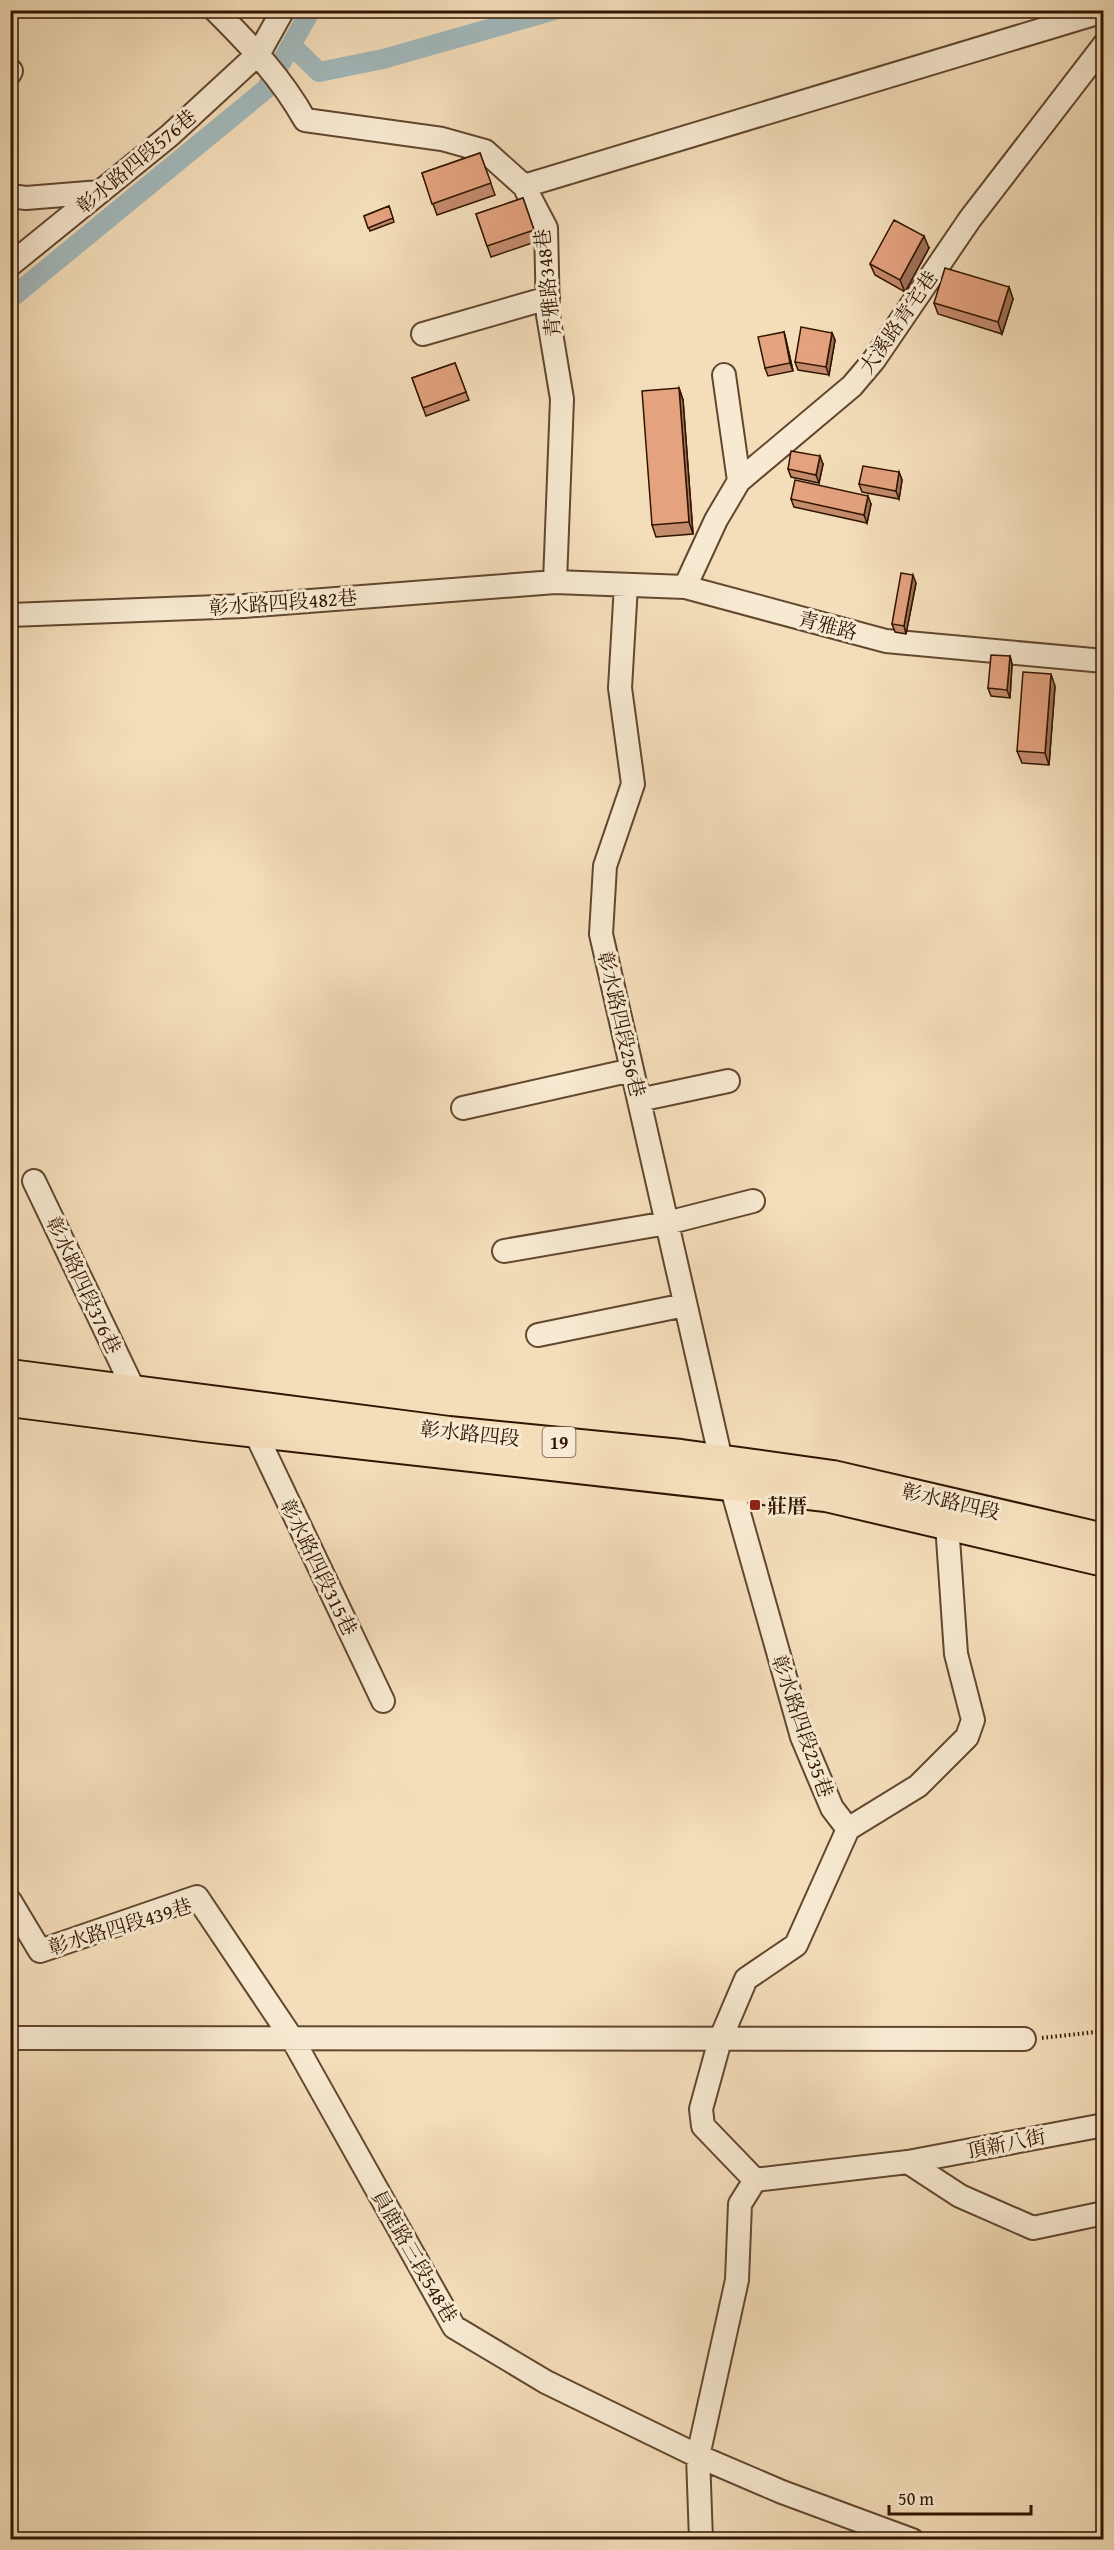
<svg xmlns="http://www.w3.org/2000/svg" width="1114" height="2550" font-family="'Gentium Book Plus','Noto Serif TC',serif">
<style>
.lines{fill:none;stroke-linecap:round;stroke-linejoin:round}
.canal{stroke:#a2b9bc;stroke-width:20}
.minor-casing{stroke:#62472f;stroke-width:26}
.major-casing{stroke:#311501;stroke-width:32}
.path{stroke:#311501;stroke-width:4;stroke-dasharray:1.5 3;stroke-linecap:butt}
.minor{stroke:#f8ead2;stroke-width:22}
.major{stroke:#f4deba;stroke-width:28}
.wall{fill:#c48b6d;stroke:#311501;stroke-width:1.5}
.shaded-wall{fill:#a07159;stroke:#311501;stroke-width:1.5}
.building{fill:#e4a27f;stroke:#311501;stroke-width:1.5}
.poi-dot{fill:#8f2418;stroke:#f8ead2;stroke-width:2}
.labels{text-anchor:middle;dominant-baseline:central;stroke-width:6;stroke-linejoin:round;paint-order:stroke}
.shield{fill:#f8ead2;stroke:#6d5540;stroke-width:1.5}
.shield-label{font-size:18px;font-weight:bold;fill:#311501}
.street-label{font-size:20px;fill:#311501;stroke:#f8ead2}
.poi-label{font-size:20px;font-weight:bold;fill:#311501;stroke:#f8ead2;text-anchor:start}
</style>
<rect width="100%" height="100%" fill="#f4deba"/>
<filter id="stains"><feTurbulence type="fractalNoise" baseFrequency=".00333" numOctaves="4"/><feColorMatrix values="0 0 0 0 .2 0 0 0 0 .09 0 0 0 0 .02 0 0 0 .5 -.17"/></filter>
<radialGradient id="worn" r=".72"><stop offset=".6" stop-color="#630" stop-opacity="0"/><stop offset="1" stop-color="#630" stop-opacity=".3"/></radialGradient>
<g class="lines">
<path class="canal" d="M 291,45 L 319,72 L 383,59 L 555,10
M 10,299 L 266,89 L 311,10"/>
<g class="minor-casing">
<path id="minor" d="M 215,10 C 250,45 281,77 305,120 L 442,139 L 485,151 L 524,186 L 546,228 L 548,315 L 562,399 L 555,582
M 10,73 L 11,71
M 524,186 L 1104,11
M 10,196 L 26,198 L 100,192
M 10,265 L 169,136 L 259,53 L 283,10
M 423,334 L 548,298
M 724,375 L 739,481
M 626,585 L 620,688 L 633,784 L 605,866 L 601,934 L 721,1460 L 731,1485 L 802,1737 L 832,1808 L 848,1829
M 685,587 L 716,520 L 739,481 L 852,386 L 874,360 L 970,219 L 1104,45
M 10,615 L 244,606 L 555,582 L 685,587 L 886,641 L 1104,661
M 639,1100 L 728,1081
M 463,1108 L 632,1070
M 34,1181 L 134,1390
M 504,1251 L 667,1223 L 753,1201
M 538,1335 L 685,1305
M 255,1432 L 383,1701
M 848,1829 L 918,1786 L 967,1737 L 973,1720 L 956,1654 L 947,1524
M 10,1901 L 40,1951 L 197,1897 L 293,2040 L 454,2327 L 546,2382 L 698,2456 L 782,2492 L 912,2540
M 10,2038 L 1024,2039
M 908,2162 L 960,2196 L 1033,2228 L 1104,2213
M 755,2180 L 703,2126 L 701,2109 L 720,2040 L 746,1979 L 796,1945 L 848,1829
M 701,2540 L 698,2456 L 737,2280 L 740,2204 L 755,2180 L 908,2162 L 1104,2125"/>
</g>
<g class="major-casing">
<path id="major" d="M 10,1374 L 449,1431 L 681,1454 L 833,1475 L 1104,1538
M 10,1402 L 203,1427 L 826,1497 L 1104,1562"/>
</g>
<path class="path" d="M 1042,2038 L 1104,2031"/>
<use href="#minor" class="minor"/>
<use href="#major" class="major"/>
</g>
<path class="wall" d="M 480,153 L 495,195 L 437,215 L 422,173 Z
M 523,198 L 538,241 L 491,257 L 476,214 Z
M 389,206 L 394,222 L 370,231 L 364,216 Z
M 929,248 L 905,292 L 875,275 L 870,264 Z
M 1009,287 L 1013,299 L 1002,334 L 938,314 L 934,303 Z
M 784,332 L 786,340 L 793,371 L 768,376 L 765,368 Z
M 832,333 L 835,340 L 829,375 L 798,370 L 795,362 Z
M 455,363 L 469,400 L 426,416 L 412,378 Z
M 679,388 L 683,400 L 693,534 L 656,537 L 652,525 Z
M 823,464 L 819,483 L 791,477 L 788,469 Z
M 899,472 L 902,480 L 899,499 L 862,492 L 859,484 Z
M 791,499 L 871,504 L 867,523 L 794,507 Z
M 916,583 L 906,634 L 895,632 L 892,624 Z
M 1010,656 L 1012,664 L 1010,698 L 991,696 L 988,688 Z
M 1055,686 L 1049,765 L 1022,763 L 1017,751 Z"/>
<path class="shaded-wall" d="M 924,236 L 929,248 L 905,292 L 900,280 Z
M 1009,287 L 1013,299 L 1002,334 L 998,322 Z
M 784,332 L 786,340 L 793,371 L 790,363 Z
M 832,333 L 835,340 L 829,375 L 826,367 Z
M 679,388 L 683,400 L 693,534 L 689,522 Z
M 820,456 L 823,464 L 819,483 L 816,475 Z
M 899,472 L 902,480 L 899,499 L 896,491 Z
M 868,496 L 871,504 L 867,523 L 864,515 Z
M 913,575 L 916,583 L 906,634 L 904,626 Z
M 1010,656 L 1012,664 L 1010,698 L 1007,690 Z
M 1051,674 L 1055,686 L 1049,765 L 1045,753 Z"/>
<path class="building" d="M 480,153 L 491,183 L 432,204 L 422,173 Z
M 523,198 L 534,230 L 487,246 L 476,214 Z
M 389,206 L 393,218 L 368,228 L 364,216 Z
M 894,220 L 924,236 L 900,280 L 870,264 Z
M 945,268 L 1009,287 L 998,322 L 934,303 Z
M 801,327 L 832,333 L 826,367 L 795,362 Z
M 784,332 L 790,363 L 765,368 L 758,337 Z
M 455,363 L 466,392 L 423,408 L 412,378 Z
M 679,388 L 689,522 L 652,525 L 642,391 Z
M 791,451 L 820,456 L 816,475 L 788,469 Z
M 863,466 L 899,472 L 896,491 L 859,484 Z
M 795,480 L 868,496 L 864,515 L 791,499 Z
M 901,573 L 913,575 L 904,626 L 892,624 Z
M 991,655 L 1010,656 L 1007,690 L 988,688 Z
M 1023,672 L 1051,674 L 1045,753 L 1017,751 Z"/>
<rect class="poi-dot" x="749" y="1499" width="12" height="12" rx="3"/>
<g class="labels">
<rect class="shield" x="542.5" y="1427" width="33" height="30" rx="4.5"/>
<g class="shield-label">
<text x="559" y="1442">19</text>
</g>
<g class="street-label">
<text transform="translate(136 161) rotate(-40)">彰水路四段576巷</text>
<text transform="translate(547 283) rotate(-96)">青雅路348巷</text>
<text transform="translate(898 322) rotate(-55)">大溪路青宅巷</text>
<text transform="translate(283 602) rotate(-4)">彰水路四段482巷</text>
<text transform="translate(828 625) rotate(15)">青雅路</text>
<text transform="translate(622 1024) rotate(77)">彰水路四段256巷</text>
<text transform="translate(84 1285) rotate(65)">彰水路四段376巷</text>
<text transform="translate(470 1433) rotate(6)">彰水路四段</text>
<text transform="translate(951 1501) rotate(13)">彰水路四段</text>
<text transform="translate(319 1567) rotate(64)">彰水路四段315巷</text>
<text transform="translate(803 1726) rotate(71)">彰水路四段235巷</text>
<text transform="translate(120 1926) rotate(-17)">彰水路四段439巷</text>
<text transform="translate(1006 2143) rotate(-11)">頂新八街</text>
<text transform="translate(415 2256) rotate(60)">員鹿路三段548巷</text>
</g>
<g class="poi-label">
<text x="767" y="1505">莊厝</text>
</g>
</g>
<rect width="1114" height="2550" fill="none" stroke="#f4deba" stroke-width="36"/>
<rect x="12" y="12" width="1090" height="2526" fill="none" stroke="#311501" stroke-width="3"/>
<rect x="18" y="18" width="1078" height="2514" fill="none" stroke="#311501" stroke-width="1.5"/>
<path d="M889 2505v9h142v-9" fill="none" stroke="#311501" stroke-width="3"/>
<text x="898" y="2505" font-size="18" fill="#311501" stroke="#f8ead2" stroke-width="4.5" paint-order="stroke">50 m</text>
<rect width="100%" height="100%" filter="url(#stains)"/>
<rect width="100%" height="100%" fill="url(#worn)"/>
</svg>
